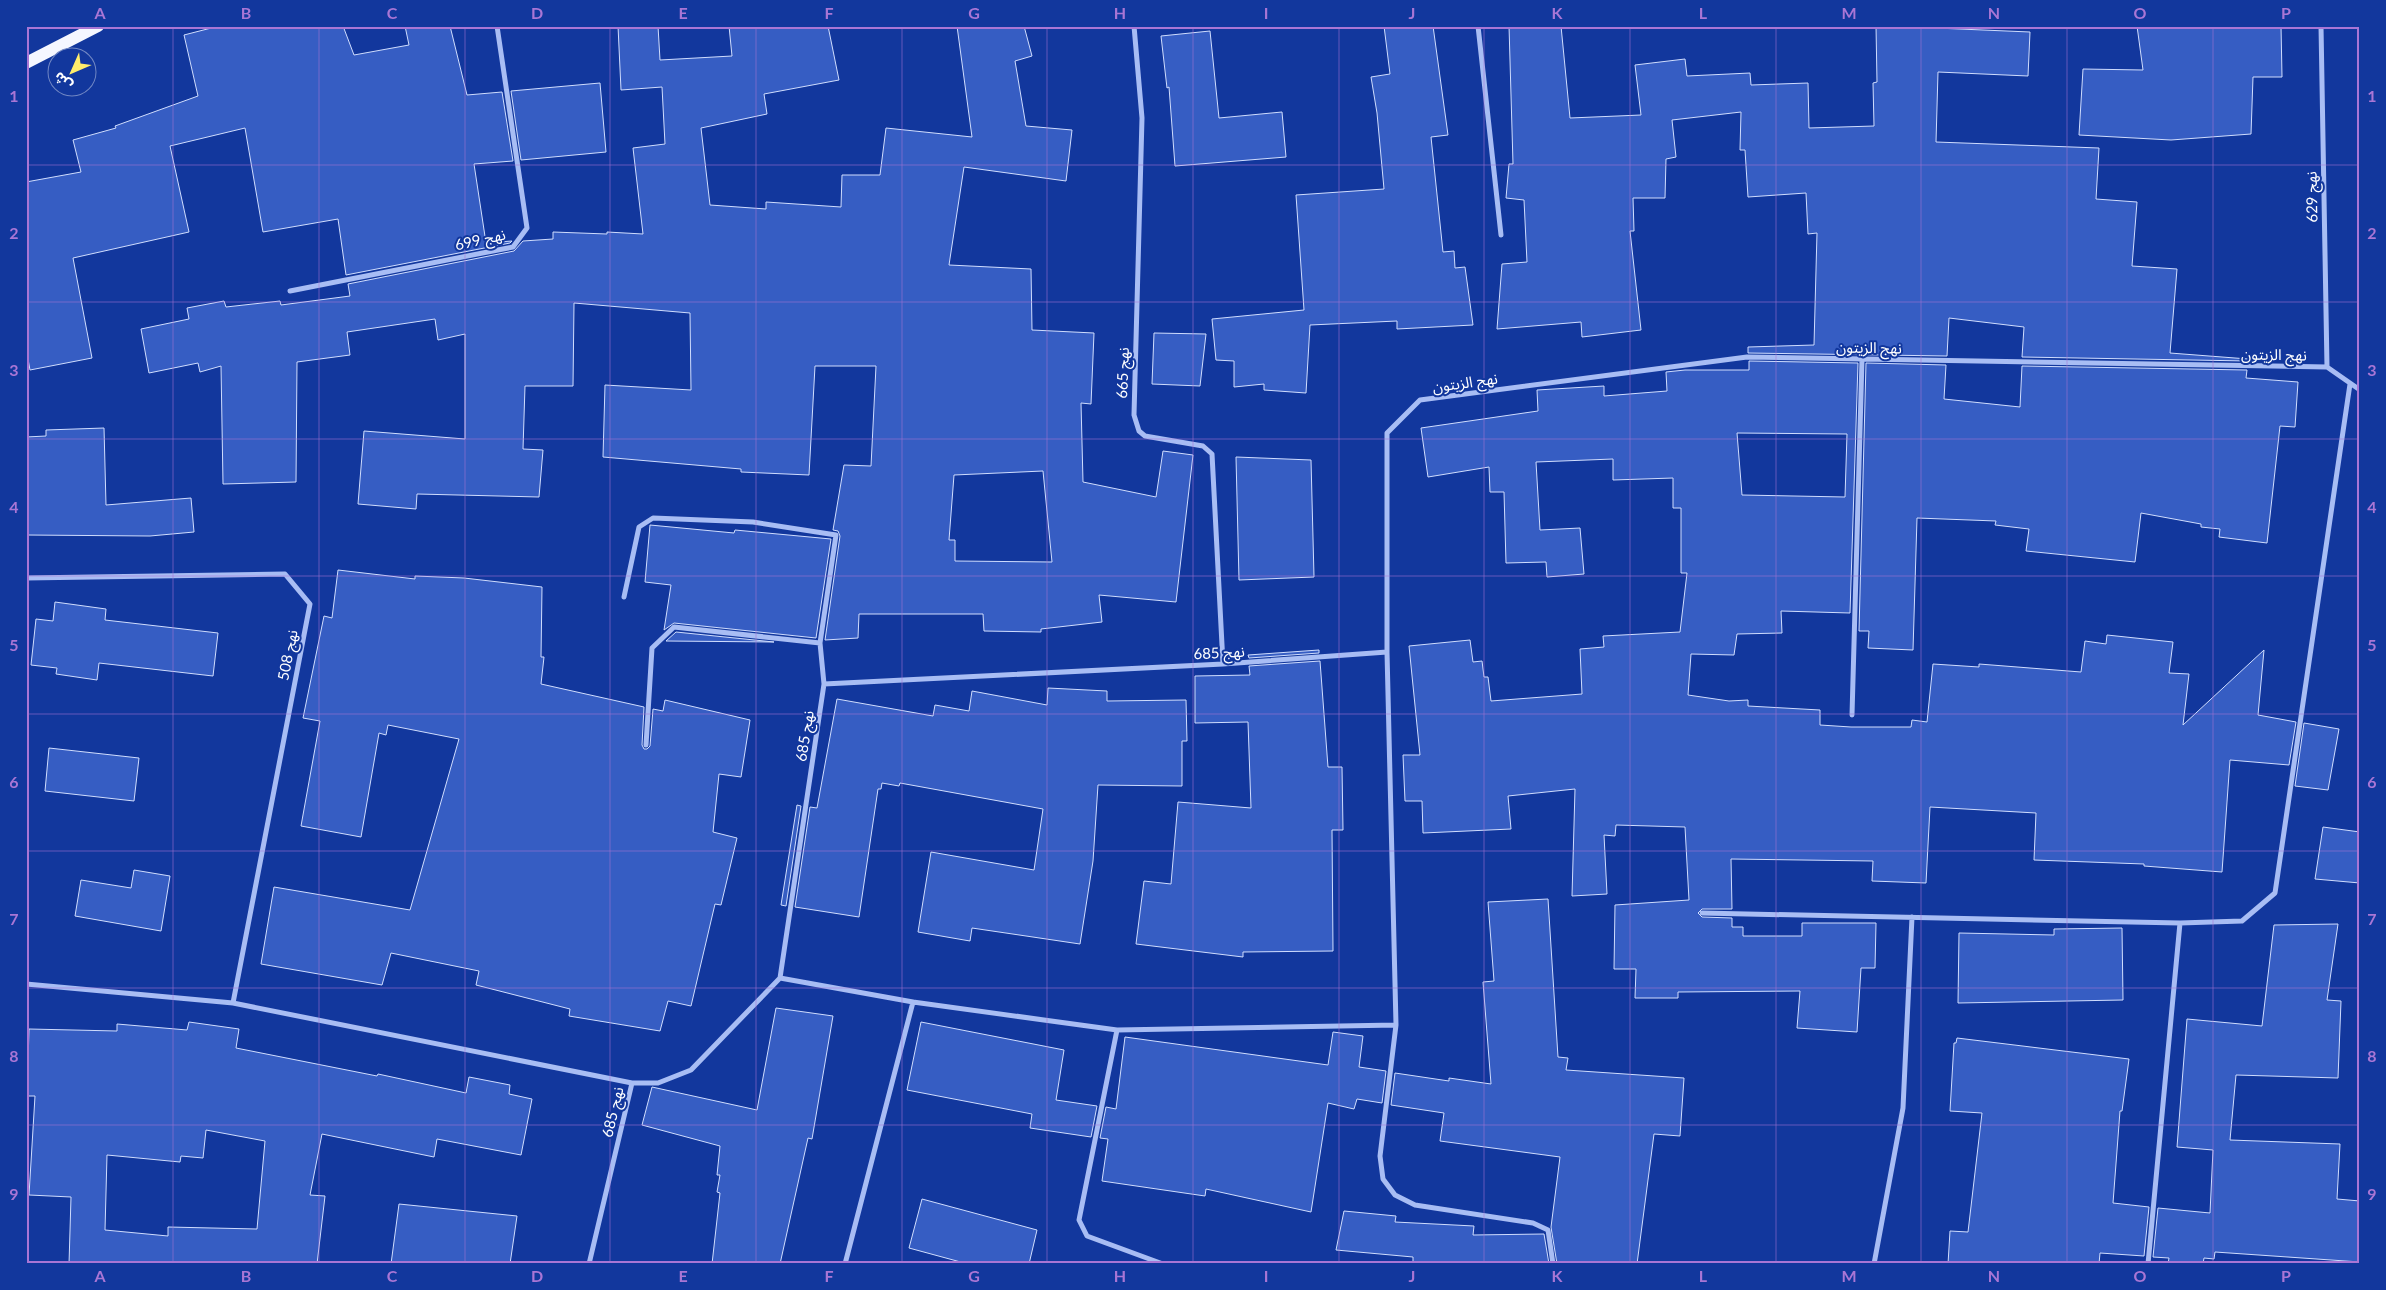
<svg xmlns="http://www.w3.org/2000/svg" width="2386" height="1290" font-family="Lato,'Noto Sans Arabic',sans-serif">
<style>
.building{fill:#365dc3;stroke:#d0ddfe;fill-rule:evenodd}
.lines{fill:none;stroke-linecap:round;stroke-linejoin:round}
.street{stroke:#a8bdf4;stroke-width:5}
.primary{stroke:#f5f7ff;stroke-width:12}
.grid{fill:none;stroke:#a976d5;stroke-width:1;stroke-opacity:0.55}
.labels{text-anchor:middle;dominant-baseline:central;stroke-width:4;stroke-linejoin:round;paint-order:stroke}
.street-label{font-size:15px;fill:#fff;stroke:#12379d}
.neatline{fill:none;stroke:#a976d5;stroke-width:2}
.grid-label{font-size:16px;text-anchor:middle;font-weight:bold;fill:#a976d5}
</style>
<rect width="100%" height="100%" fill="#12379d"/>
<path class="building" d="M 219,26 L 343,26 L 354,55 L 409,45 L 405,26 L 450,26 L 467,95 L 502,92 L 513,161 L 474,164 L 486,243 L 512,241 L 510,243 L 346,275 L 338,219 L 263,232 L 245,128 L 170,146 L 189,232 L 73,258 L 92,358 L 30,370 L 26,348 L 26,182 L 81,172 L 73,140 L 116,128 L 115,126 L 198,96 L 184,35 Z
M 618,26 L 658,26 L 660,60 L 732,56 L 729,26 L 828,26 L 839,80 L 764,94 L 767,114 L 701,128 L 710,205 L 766,209 L 766,202 L 841,207 L 842,175 L 880,175 L 886,128 L 972,137 L 957,26 L 1024,26 L 1032,56 L 1015,61 L 1026,126 L 1072,130 L 1066,181 L 964,167 L 949,265 L 1031,269 L 1032,330 L 1094,333 L 1091,404 L 1081,403 L 1083,482 L 1156,497 L 1163,451 L 1193,455 L 1176,602 L 1099,595 L 1102,622 L 1041,629 L 1041,632 L 984,631 L 983,614 L 859,614 L 858,638 L 825,640 L 840,536 L 838,531 L 833,530 L 844,465 L 871,466 L 876,366 L 815,366 L 809,475 L 741,472 L 741,469 L 603,457 L 605,385 L 691,390 L 690,313 L 574,303 L 573,386 L 525,386 L 523,449 L 543,450 L 539,497 L 417,494 L 416,509 L 358,504 L 364,431 L 465,439 L 465,334 L 438,340 L 435,319 L 347,332 L 350,355 L 297,362 L 296,482 L 223,484 L 221,366 L 200,372 L 198,363 L 149,373 L 141,329 L 189,319 L 187,308 L 224,301 L 226,307 L 280,301 L 281,305 L 350,296 L 348,284 L 514,251 L 523,241 L 553,239 L 553,232 L 607,234 L 607,232 L 643,234 L 633,148 L 665,144 L 662,87 L 621,90 ZM 1043,471 L 1052,562 L 955,561 L 955,540 L 949,540 L 954,475 Z
M 1384,26 L 1433,26 L 1448,135 L 1431,137 L 1443,252 L 1454,251 L 1455,268 L 1465,267 L 1473,325 L 1397,329 L 1397,321 L 1310,325 L 1306,393 L 1264,390 L 1264,384 L 1234,387 L 1234,361 L 1216,360 L 1212,319 L 1304,310 L 1296,195 L 1384,189 L 1377,113 L 1371,77 L 1390,74 Z
M 1509,26 L 1561,26 L 1570,118 L 1641,115 L 1635,65 L 1685,59 L 1687,76 L 1750,73 L 1751,85 L 1808,83 L 1809,128 L 1874,126 L 1873,83 L 1877,82 L 1876,26 L 1936,26 L 1936,28 L 2030,32 L 2028,76 L 1938,72 L 1936,142 L 2099,148 L 2096,199 L 2137,202 L 2132,266 L 2177,269 L 2170,353 L 2248,359 L 2248,361 L 2022,357 L 2024,327 L 1949,318 L 1947,356 L 1748,353 L 1748,347 L 1814,345 L 1817,233 L 1808,234 L 1806,193 L 1748,197 L 1745,150 L 1740,150 L 1741,112 L 1672,120 L 1676,157 L 1666,159 L 1665,198 L 1633,198 L 1634,231 L 1630,231 L 1641,330 L 1582,337 L 1581,322 L 1497,329 L 1502,264 L 1527,262 L 1524,200 L 1506,198 L 1509,164 L 1513,164 Z
M 2137,26 L 2281,26 L 2282,77 L 2253,77 L 2251,134 L 2171,140 L 2079,135 L 2083,69 L 2143,70 Z
M 1210,31 L 1219,118 L 1282,112 L 1286,157 L 1175,166 L 1169,87 L 1167,88 L 1161,36 Z
M 600,83 L 606,152 L 521,160 L 511,91 Z
M 1154,333 L 1206,334 L 1200,386 L 1152,384 Z
M 1749,361 L 1858,363 L 1850,613 L 1781,611 L 1782,633 L 1737,634 L 1734,655 L 1691,654 L 1688,695 L 1729,701 L 1748,700 L 1748,706 L 1820,710 L 1820,725 L 1851,727 L 1911,727 L 1912,720 L 1927,722 L 1933,664 L 1979,667 L 1979,664 L 2081,672 L 2085,641 L 2106,644 L 2107,635 L 2173,642 L 2169,673 L 2189,674 L 2183,725 L 2264,650 L 2258,715 L 2296,722 L 2289,765 L 2230,760 L 2222,872 L 2144,866 L 2144,864 L 2034,860 L 2036,813 L 1930,807 L 1926,883 L 1872,881 L 1873,861 L 1731,859 L 1732,909 L 1702,909 L 1698,913 L 1702,917 L 1732,918 L 1732,927 L 1743,927 L 1743,936 L 1802,936 L 1802,923 L 1876,923 L 1875,968 L 1861,968 L 1857,1032 L 1797,1028 L 1800,991 L 1678,992 L 1678,998 L 1635,998 L 1636,969 L 1614,969 L 1615,905 L 1689,900 L 1685,827 L 1616,825 L 1615,836 L 1604,835 L 1607,894 L 1572,896 L 1575,789 L 1508,796 L 1511,829 L 1423,833 L 1422,801 L 1405,801 L 1403,755 L 1420,755 L 1409,646 L 1470,640 L 1473,662 L 1482,661 L 1484,677 L 1488,677 L 1491,701 L 1582,694 L 1580,649 L 1604,647 L 1603,636 L 1680,632 L 1687,573 L 1681,573 L 1681,508 L 1673,508 L 1673,478 L 1613,480 L 1613,459 L 1536,462 L 1540,530 L 1580,528 L 1584,574 L 1547,577 L 1546,562 L 1506,563 L 1504,492 L 1490,492 L 1489,467 L 1428,477 L 1421,428 L 1538,411 L 1537,390 L 1604,386 L 1604,396 L 1667,391 L 1666,372 L 1685,370 L 1749,370 ZM 1737,433 L 1847,434 L 1845,497 L 1742,495 Z
M 1866,363 L 1946,365 L 1944,399 L 2020,407 L 2022,366 L 2247,370 L 2246,378 L 2298,382 L 2295,427 L 2280,426 L 2267,543 L 2219,537 L 2220,529 L 2201,527 L 2201,524 L 2141,513 L 2135,562 L 2026,551 L 2029,529 L 1995,525 L 1996,521 L 1917,518 L 1913,650 L 1868,648 L 1869,631 L 1859,631 Z
M 104,428 L 106,505 L 191,498 L 194,532 L 150,536 L 26,535 L 26,437 L 46,436 L 46,430 Z
M 1236,457 L 1311,460 L 1314,577 L 1239,580 Z
M 650,525 L 734,533 L 735,530 L 831,539 L 816,638 L 674,623 L 664,630 L 671,585 L 645,582 Z
M 338,570 L 415,579 L 415,576 L 464,578 L 542,587 L 541,657 L 544,657 L 541,684 L 644,707 L 642,745 L 644,749 L 647,749 L 650,746 L 653,709 L 663,711 L 665,700 L 750,720 L 741,777 L 719,774 L 713,832 L 737,838 L 721,905 L 715,904 L 691,1006 L 668,1001 L 660,1031 L 569,1016 L 570,1009 L 476,985 L 479,971 L 391,953 L 382,985 L 261,964 L 274,887 L 410,910 L 459,739 L 388,725 L 386,735 L 379,733 L 361,837 L 301,826 L 320,721 L 303,718 L 324,616 L 332,618 Z
M 55,602 L 106,609 L 105,620 L 218,633 L 213,676 L 99,663 L 97,680 L 56,674 L 57,668 L 31,665 L 36,619 L 53,621 Z
M 676,632 L 774,642 L 666,641 Z
M 1319,650 L 1319,653 L 1249,658 L 1248,655 Z
M 1320,661 L 1328,767 L 1342,767 L 1343,830 L 1332,830 L 1333,951 L 1243,952 L 1243,957 L 1136,944 L 1144,881 L 1171,884 L 1178,802 L 1251,808 L 1248,722 L 1195,723 L 1195,676 L 1250,675 L 1249,666 Z
M 1048,688 L 1107,691 L 1107,701 L 1186,700 L 1187,741 L 1182,741 L 1182,786 L 1098,785 L 1093,861 L 1080,944 L 972,928 L 970,941 L 918,932 L 931,852 L 1034,870 L 1043,809 L 900,783 L 899,786 L 882,783 L 881,789 L 878,789 L 859,917 L 795,907 L 810,807 L 817,808 L 837,699 L 933,716 L 935,705 L 969,711 L 972,691 L 1047,705 Z
M 2304,723 L 2339,729 L 2328,790 L 2295,786 Z
M 49,748 L 139,758 L 134,801 L 45,791 Z
M 797,805 L 801,806 L 786,906 L 781,905 Z
M 2323,827 L 2360,832 L 2360,883 L 2315,879 Z
M 134,870 L 170,876 L 161,931 L 75,916 L 81,880 L 131,888 Z
M 1548,899 L 1558,1057 L 1568,1058 L 1566,1070 L 1684,1078 L 1680,1136 L 1654,1134 L 1637,1264 L 1557,1264 L 1551,1227 L 1560,1157 L 1440,1141 L 1444,1113 L 1391,1105 L 1395,1073 L 1449,1081 L 1449,1078 L 1491,1084 L 1483,982 L 1494,981 L 1488,902 Z
M 2338,924 L 2327,1000 L 2341,1001 L 2338,1078 L 2236,1075 L 2230,1140 L 2340,1144 L 2337,1199 L 2360,1201 L 2360,1262 L 2215,1252 L 2214,1259 L 2204,1258 L 2203,1264 L 2168,1264 L 2169,1258 L 2153,1257 L 2158,1208 L 2210,1213 L 2213,1150 L 2177,1147 L 2187,1019 L 2262,1026 L 2274,925 Z
M 2122,928 L 2123,1000 L 1958,1003 L 1959,933 L 2054,935 L 2054,929 Z
M 776,1008 L 833,1016 L 812,1139 L 808,1138 L 780,1264 L 712,1264 L 720,1193 L 717,1192 L 720,1175 L 717,1175 L 720,1146 L 642,1125 L 652,1087 L 757,1110 Z
M 189,1022 L 239,1029 L 236,1048 L 377,1076 L 378,1074 L 466,1093 L 469,1077 L 510,1085 L 509,1094 L 532,1099 L 521,1155 L 437,1139 L 434,1157 L 322,1134 L 310,1195 L 325,1196 L 317,1264 L 69,1264 L 71,1197 L 29,1195 L 35,1096 L 27,1096 L 29,1029 L 117,1031 L 117,1024 L 187,1030 ZM 206,1130 L 265,1141 L 257,1229 L 168,1227 L 168,1236 L 105,1230 L 107,1155 L 180,1162 L 181,1156 L 203,1158 Z
M 921,1022 L 1064,1050 L 1056,1100 L 1097,1106 L 1091,1137 L 1030,1128 L 1032,1114 L 907,1090 Z
M 1333,1032 L 1363,1036 L 1359,1067 L 1386,1071 L 1382,1103 L 1357,1099 L 1354,1109 L 1328,1103 L 1311,1212 L 1206,1189 L 1205,1196 L 1102,1181 L 1108,1139 L 1100,1138 L 1106,1107 L 1116,1109 L 1125,1037 L 1328,1065 Z
M 1957,1038 L 2129,1059 L 2122,1111 L 2120,1111 L 2113,1203 L 2149,1207 L 2144,1256 L 2100,1253 L 2099,1264 L 1948,1264 L 1950,1231 L 1968,1232 L 1982,1113 L 1950,1111 L 1954,1043 L 1956,1043 Z
M 922,1199 L 1037,1230 L 1029,1264 L 968,1264 L 909,1248 Z
M 399,1204 L 517,1216 L 510,1264 L 391,1264 Z
M 1344,1211 L 1396,1216 L 1395,1222 L 1474,1226 L 1473,1235 L 1544,1234 L 1549,1264 L 1413,1264 L 1413,1257 L 1336,1250 Z"/>
<g class="lines">
<path class="street" d="M 1134,26 L 1142,118 L 1134,415 L 1139,431 L 1145,436 L 1203,446 L 1212,454 L 1223,664
M 1478,26 L 1501,235
M 2321,26 L 2327,367
M 290,291 L 513,247 L 527,228 L 497,26
M 26,578 L 285,574 L 310,604 L 233,1003
M 624,597 L 639,527 L 653,518 L 753,522 L 836,535 L 820,643 L 824,684
M 1852,715 L 1862,359
M 646,745 L 652,648 L 674,627 L 820,643
M 1702,913 L 2180,923 L 2242,921 L 2275,893 L 2350,384
M 780,978 L 913,1002 L 1117,1030 L 1396,1025
M 26,984 L 233,1003 L 632,1083
M 1117,1030 L 1079,1220 L 1087,1236 L 1163,1264
M 589,1264 L 632,1083 L 658,1083 L 691,1070 L 780,978 L 824,684 L 1223,664 L 1387,652
M 845,1264 L 913,1002
M 1553,1264 L 1548,1230 L 1533,1223 L 1415,1205 L 1395,1195 L 1383,1179 L 1380,1156 L 1396,1025 L 1387,652 L 1387,433 L 1420,400 L 1747,357 L 2327,367 L 2360,390
M 1874,1264 L 1903,1108 L 1912,917
M 2148,1264 L 2180,923"/>
<path class="primary" d="M 26,63 L 98,26"/>
</g>
<path class="grid" d="M 173,26 L 173,1264M 319,26 L 319,1264M 465,26 L 465,1264M 610,26 L 610,1264M 756,26 L 756,1264M 902,26 L 902,1264M 1047,26 L 1047,1264M 1193,26 L 1193,1264M 1339,26 L 1339,1264M 1484,26 L 1484,1264M 1630,26 L 1630,1264M 1776,26 L 1776,1264M 1921,26 L 1921,1264M 2067,26 L 2067,1264M 2213,26 L 2213,1264M 26,165 L 2360,165M 26,302 L 2360,302M 26,439 L 2360,439M 26,576 L 2360,576M 26,714 L 2360,714M 26,851 L 2360,851M 26,988 L 2360,988M 26,1125 L 2360,1125"/>
<g class="labels">
<g class="street-label">
<text transform="translate(2311 197) rotate(-91)">نهج 629</text>
<text transform="translate(480 239) rotate(-13)">نهج 699</text>
<text transform="translate(1869 347) rotate(1)">نهج الزيتون</text>
<text transform="translate(2274 354) rotate(1)">نهج الزيتون</text>
<text transform="translate(1122 373) rotate(-88)">نهج 665</text>
<text transform="translate(1465 382) rotate(-8)">نهج الزيتون</text>
<text transform="translate(1219 652) rotate(-3)">نهج 685</text>
<text transform="translate(287 655) rotate(-79)">نهج 508</text>
<text transform="translate(804 736) rotate(-81)">نهج 685</text>
<text transform="translate(612 1112) rotate(-77)">نهج 685</text>
</g>
</g>
<rect width="2386" height="1290" fill="none" stroke="#12379d" stroke-width="55"/>
<g transform="translate(72 72) rotate(225)"><circle r="24" fill="#12379d" stroke="#7187c4"/>
<path d="M0-4L9 19L0 12L-9 19Z" fill="#ffed6b"/>
<text y="-8" font-size="14" font-weight="bold" text-anchor="middle" fill="#ffffff">ش</text>
</g>
<rect x="28" y="28" width="2330" height="1234" class="neatline"/>
<g class="grid-label">
<text x="100" y="19">A</text>
<text x="246" y="19">B</text>
<text x="392" y="19">C</text>
<text x="537" y="19">D</text>
<text x="683" y="19">E</text>
<text x="829" y="19">F</text>
<text x="974" y="19">G</text>
<text x="1120" y="19">H</text>
<text x="1266" y="19">I</text>
<text x="1412" y="19">J</text>
<text x="1557" y="19">K</text>
<text x="1703" y="19">L</text>
<text x="1849" y="19">M</text>
<text x="1994" y="19">N</text>
<text x="2140" y="19">O</text>
<text x="2286" y="19">P</text>
<text x="14" y="102">1</text>
<text x="2372" y="102">1</text>
<text x="14" y="239">2</text>
<text x="2372" y="239">2</text>
<text x="14" y="376">3</text>
<text x="2372" y="376">3</text>
<text x="14" y="513">4</text>
<text x="2372" y="513">4</text>
<text x="14" y="651">5</text>
<text x="2372" y="651">5</text>
<text x="14" y="788">6</text>
<text x="2372" y="788">6</text>
<text x="14" y="925">7</text>
<text x="2372" y="925">7</text>
<text x="14" y="1062">8</text>
<text x="2372" y="1062">8</text>
<text x="14" y="1200">9</text>
<text x="2372" y="1200">9</text>
<text x="100" y="1282">A</text>
<text x="246" y="1282">B</text>
<text x="392" y="1282">C</text>
<text x="537" y="1282">D</text>
<text x="683" y="1282">E</text>
<text x="829" y="1282">F</text>
<text x="974" y="1282">G</text>
<text x="1120" y="1282">H</text>
<text x="1266" y="1282">I</text>
<text x="1412" y="1282">J</text>
<text x="1557" y="1282">K</text>
<text x="1703" y="1282">L</text>
<text x="1849" y="1282">M</text>
<text x="1994" y="1282">N</text>
<text x="2140" y="1282">O</text>
<text x="2286" y="1282">P</text>
</g>
</svg>
